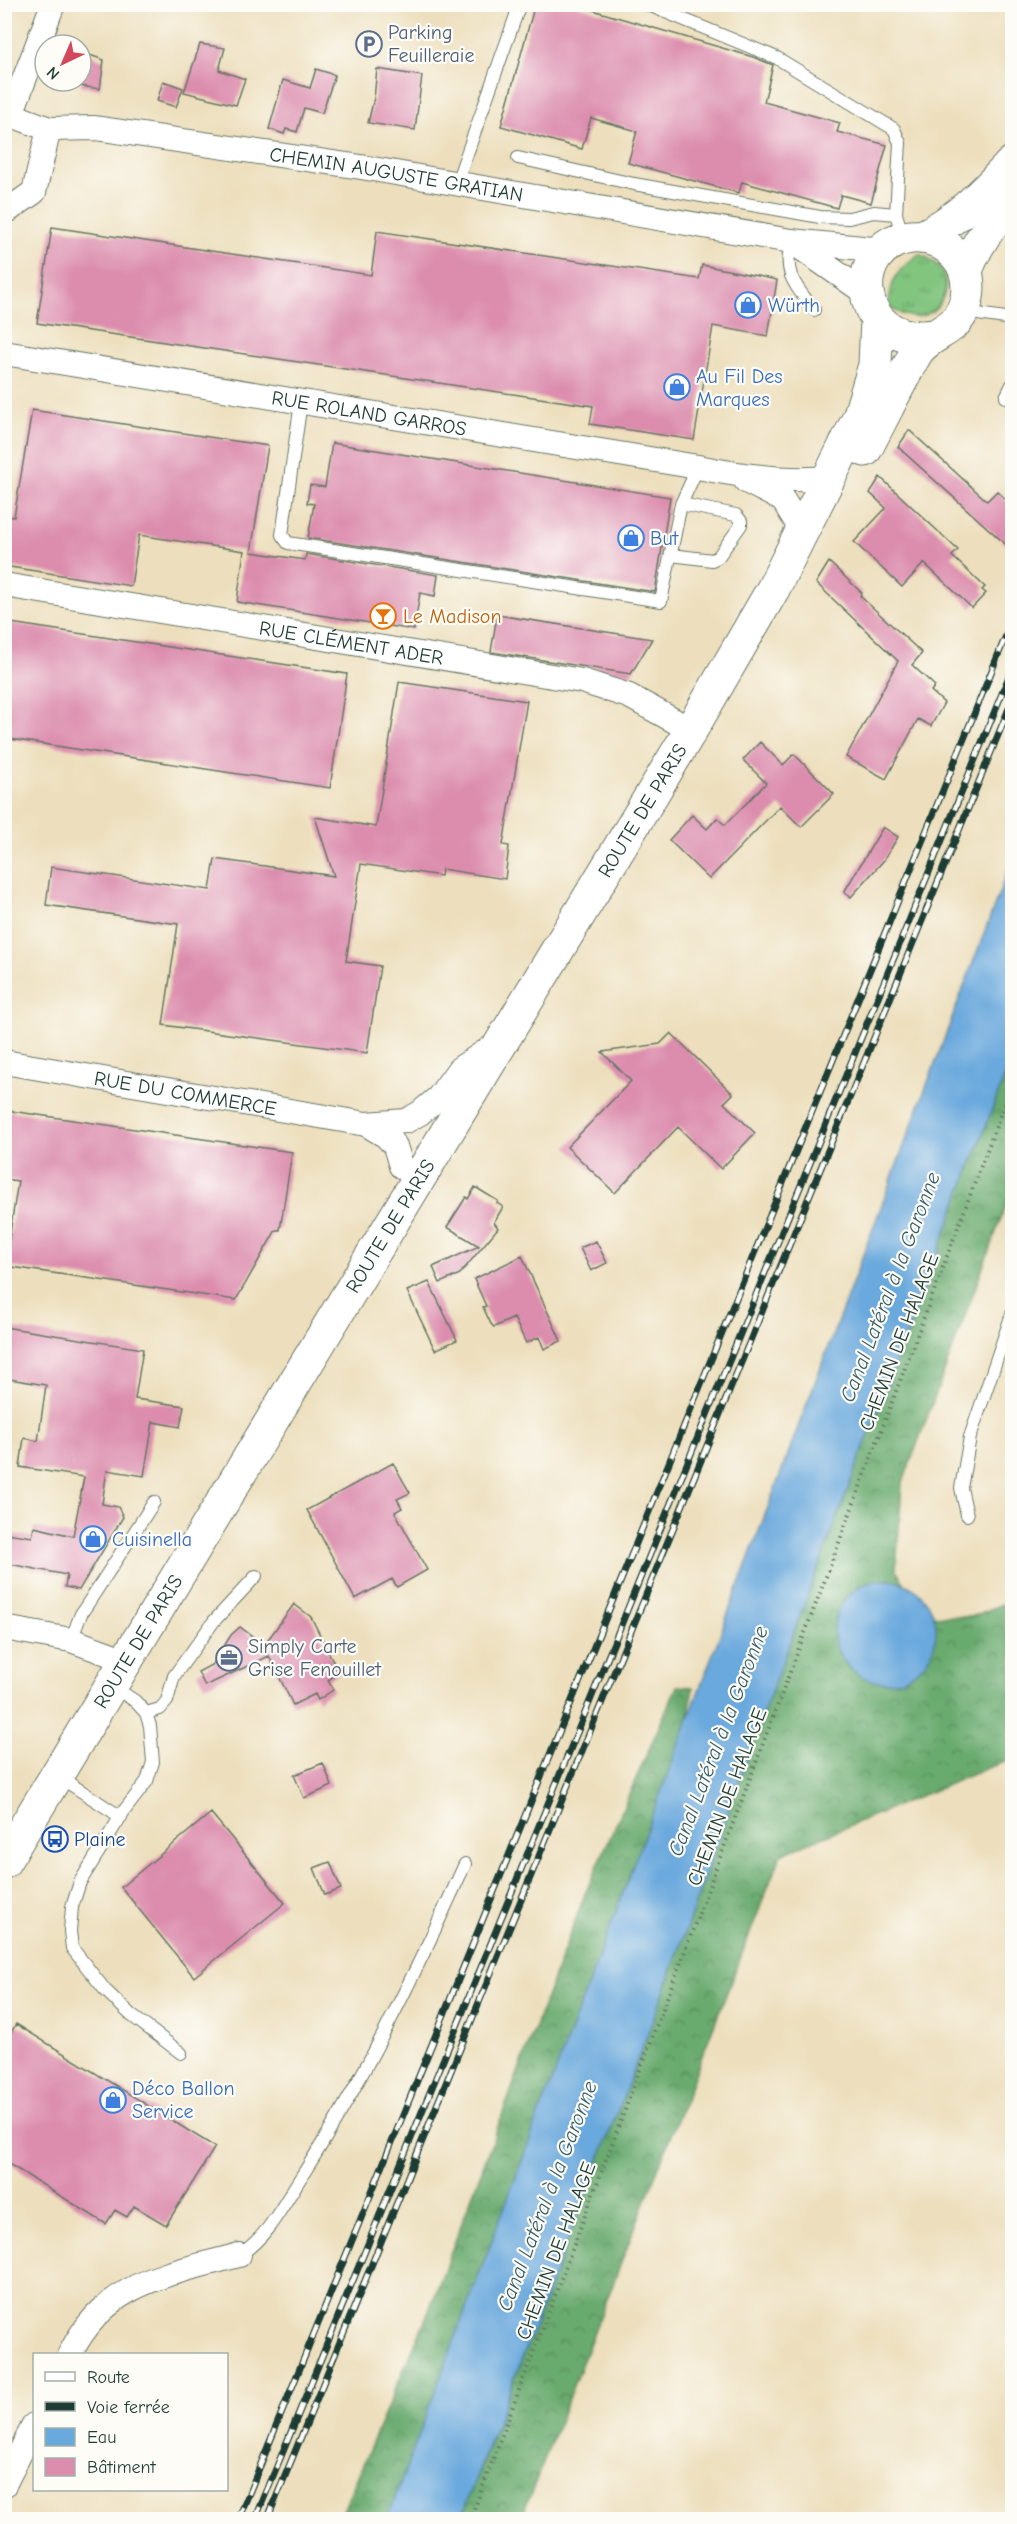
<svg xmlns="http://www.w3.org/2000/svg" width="1017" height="2524" font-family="'Comic Neue',sans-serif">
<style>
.grass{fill:url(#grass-tufts);stroke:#50815a;stroke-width:1.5}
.forest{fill:url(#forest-crowns);stroke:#447451;stroke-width:1.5}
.water{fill:#6aa9dd;stroke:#447388;stroke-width:1.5}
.building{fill:#dc8dae}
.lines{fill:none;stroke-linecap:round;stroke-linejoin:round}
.service-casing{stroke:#677664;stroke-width:14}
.minor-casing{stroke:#677664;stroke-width:26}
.primary-casing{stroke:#677664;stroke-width:35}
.path{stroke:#677664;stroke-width:4;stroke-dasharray:1.5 4.5;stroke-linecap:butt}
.service{stroke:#fff;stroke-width:12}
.minor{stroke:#fff;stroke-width:24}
.primary{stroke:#fff;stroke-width:33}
.rail-casing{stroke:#1f3d34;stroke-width:7}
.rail{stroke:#fdfcf7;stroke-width:4.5;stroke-dasharray:14;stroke-linecap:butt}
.labels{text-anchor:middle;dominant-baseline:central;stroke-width:4.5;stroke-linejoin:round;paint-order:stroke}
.service-label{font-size:20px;fill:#4e5e75;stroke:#fdfcf7;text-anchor:start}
.street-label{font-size:20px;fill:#1f3d34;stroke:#fdfcf7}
.shop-label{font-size:20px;fill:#366cbe;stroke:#fdfcf7;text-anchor:start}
.food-label{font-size:20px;fill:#c56008;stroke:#fdfcf7;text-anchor:start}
.transit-label{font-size:20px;fill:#164399;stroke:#fdfcf7;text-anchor:start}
.water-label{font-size:21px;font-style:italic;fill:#365d67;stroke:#fdfcf7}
</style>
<defs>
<pattern id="grass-tufts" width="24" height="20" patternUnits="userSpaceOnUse" patternTransform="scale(1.5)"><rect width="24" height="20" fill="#82c57f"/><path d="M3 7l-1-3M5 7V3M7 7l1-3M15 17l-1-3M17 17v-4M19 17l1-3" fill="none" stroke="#6aa169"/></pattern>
<pattern id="forest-crowns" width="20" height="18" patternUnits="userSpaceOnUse" patternTransform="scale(1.5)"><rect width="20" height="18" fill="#69aa6e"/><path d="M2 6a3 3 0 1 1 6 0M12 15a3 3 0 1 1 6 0" fill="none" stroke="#568c5b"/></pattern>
</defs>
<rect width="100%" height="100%" fill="#fdfcf7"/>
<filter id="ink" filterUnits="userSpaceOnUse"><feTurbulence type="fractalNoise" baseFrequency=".0167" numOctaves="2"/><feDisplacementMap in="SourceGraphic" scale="12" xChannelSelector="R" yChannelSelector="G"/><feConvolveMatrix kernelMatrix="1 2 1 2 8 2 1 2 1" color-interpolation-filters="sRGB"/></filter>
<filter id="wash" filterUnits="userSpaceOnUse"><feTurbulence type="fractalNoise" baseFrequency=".008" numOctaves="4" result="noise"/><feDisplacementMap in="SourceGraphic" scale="24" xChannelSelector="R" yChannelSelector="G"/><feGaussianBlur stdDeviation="1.35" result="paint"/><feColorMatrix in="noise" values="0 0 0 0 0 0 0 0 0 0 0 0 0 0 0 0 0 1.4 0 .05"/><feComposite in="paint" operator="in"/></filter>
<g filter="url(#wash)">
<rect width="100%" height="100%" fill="#eddfbd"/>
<path class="grass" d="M 919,254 C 974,273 933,343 889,306 C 889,281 899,268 919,254 Z"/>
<path class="forest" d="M 1012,1057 L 1012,1189 L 902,1485 L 896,1570 L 923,1615 L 971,1617 L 1012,1600 L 1012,1760 L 990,1767 L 781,1854 L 521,2519 L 460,2520 L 662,1997 L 765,1708 Z
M 677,1686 L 693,1687 L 688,1721 L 387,2519 L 339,2520 L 428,2313 L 585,1894 Z"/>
<path class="water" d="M 1012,859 L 1012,1057 L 765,1708 L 662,1997 L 460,2519 L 387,2519 Z
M834 1631a51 51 0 1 1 102 0a51 51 0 1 1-102 0Z"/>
<g id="blocks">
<path class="building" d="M 535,4 L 572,4 L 753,57 L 773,65 L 764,102 L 840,123 L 837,132 L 887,145 L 871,203 L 841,195 L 837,208 L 742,182 L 739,193 L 628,163 L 637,131 L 591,118 L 582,149 L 501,126 Z
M 200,44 L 225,48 L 219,70 L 245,79 L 236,105 L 184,92 Z
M 81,52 L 104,60 L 100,89 L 81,86 Z
M 316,69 L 335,75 L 322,113 L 304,108 L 297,132 L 286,129 L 284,134 L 269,129 L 283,80 L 310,88 Z
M 377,69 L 422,76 L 415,130 L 368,123 L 374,98 Z
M 163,81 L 183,88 L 176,107 L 157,101 Z
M 52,227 L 371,275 L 377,231 L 699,279 L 702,265 L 777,280 L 768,336 L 713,326 L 694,440 L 590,424 L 593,406 L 37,323 Z
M 32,410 L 268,446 L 251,552 L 305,560 L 306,554 L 438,575 L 435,596 L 420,593 L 414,630 L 237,602 L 244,551 L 139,535 L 131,586 L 4,566 L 4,515 L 14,517 Z
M 909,430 L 987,501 L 997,491 L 1012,505 L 1012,550 L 898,447 Z
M 332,443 L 670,497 L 655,592 L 308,538 L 314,504 L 307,503 L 310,485 L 325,487 Z
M 880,477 L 958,550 L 952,556 L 985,587 L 982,590 L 986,593 L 972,608 L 924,563 L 902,587 L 854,542 L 886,508 L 870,493 Z
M 829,562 L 862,593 L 860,596 L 922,653 L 912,665 L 935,686 L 931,691 L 944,703 L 931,726 L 918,719 L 886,779 L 846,757 L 898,661 L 816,583 Z
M 497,615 L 652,639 L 631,674 L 491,652 Z
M 4,622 L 347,674 L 330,788 L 4,738 Z
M 399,682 L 527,701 L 503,845 L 509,846 L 505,879 L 442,869 L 441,876 L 361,864 L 346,961 L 380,966 L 367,1053 L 163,1025 L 178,924 L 46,905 L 51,867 L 210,890 L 215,859 L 334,876 L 315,817 L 376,827 Z
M 760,742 L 783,765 L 794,754 L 834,794 L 801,827 L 780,806 L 709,879 L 669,840 L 692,815 L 707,829 L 717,818 L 725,825 L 766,783 L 743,760 Z
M 883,827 L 898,837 L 884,860 L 851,897 L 844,892 Z
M 671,1033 L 733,1094 L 724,1103 L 755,1133 L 721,1169 L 678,1127 L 615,1193 L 567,1147 L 631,1081 L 602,1052 L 660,1044 Z
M 4,1110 L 292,1152 L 280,1230 L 276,1230 L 236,1300 L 5,1266 L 18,1181 L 4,1179 Z
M 475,1187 L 498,1201 L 497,1203 L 503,1207 L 494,1222 L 498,1228 L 460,1274 L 440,1283 L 433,1267 L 479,1246 L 447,1227 L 466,1197 L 468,1199 Z
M 596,1241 L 607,1263 L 591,1271 L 580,1248 Z
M 522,1256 L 561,1341 L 544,1349 L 539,1337 L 526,1343 L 514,1318 L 494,1327 L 491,1324 L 483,1307 L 486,1306 L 474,1279 Z
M 429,1282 L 457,1340 L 435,1350 L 407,1291 Z
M 4,1327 L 143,1349 L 135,1399 L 184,1406 L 180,1427 L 153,1422 L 144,1476 L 107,1470 L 102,1504 L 118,1507 L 123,1517 L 79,1590 L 65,1587 L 67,1575 L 4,1563 L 7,1533 L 32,1537 L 34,1527 L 73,1536 L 84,1477 L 20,1467 L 24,1438 L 38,1441 L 46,1385 L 4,1378 Z
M 393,1463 L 410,1493 L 397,1499 L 402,1508 L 395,1512 L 427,1570 L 397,1587 L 392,1579 L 355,1599 L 307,1510 Z
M 294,1604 L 311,1617 L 339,1673 L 328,1680 L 333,1690 L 318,1700 L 315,1694 L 293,1705 L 269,1656 L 205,1686 L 198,1672 L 213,1664 L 231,1635 L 240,1627 L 264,1645 Z
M 323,1763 L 332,1786 L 304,1798 L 294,1775 Z
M 211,1813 L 285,1903 L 194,1977 L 121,1887 Z
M 330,1862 L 341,1889 L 325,1895 L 314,1868 Z
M 16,2024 L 215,2147 L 166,2225 L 134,2206 L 127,2217 L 115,2210 L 106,2224 L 4,2161 L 4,2044 Z"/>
</g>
</g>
<g filter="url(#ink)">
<use href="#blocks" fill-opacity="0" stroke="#677664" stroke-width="1.5"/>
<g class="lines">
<g class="service-casing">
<path id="service" d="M 646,4 L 777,58 L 894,129 L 900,143 L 896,214 L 903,237
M 518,158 L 634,184 L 820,217 L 849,218 L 874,212 L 896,214
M 457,182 L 520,4
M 791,241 C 783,275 795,285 814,310
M 964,312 L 1012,319
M 1006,397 L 1012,385
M 301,402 L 282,535 L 288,543 L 661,601 L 681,504 L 698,467
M 671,555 L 712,560 L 718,557 L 741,525 L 741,521 L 736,515 L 681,504
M 967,1515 L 961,1488 L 970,1437 L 1012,1314
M 71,1640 L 81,1614 L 154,1502
M 112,1686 L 135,1701 L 146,1713 L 150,1726 L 153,1762 L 147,1781 L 124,1811 L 80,1882 L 72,1907 L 70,1931 L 72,1948 L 105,1990 L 131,2015 L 181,2053
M 146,1713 L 160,1709 L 167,1701 L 174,1676 L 214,1621 L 256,1576
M 58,1776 L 121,1817
M 239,2255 C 265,2239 280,2211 296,2185 C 362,2084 415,1974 465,1864"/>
</g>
<g class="minor-casing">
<g id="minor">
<path id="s1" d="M 4,112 L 49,129 L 95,128 L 361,167 L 791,241"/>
<path d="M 11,114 L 53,4"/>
<path d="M 4,213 L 34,192 L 49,129"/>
<path d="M 867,294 L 791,241 L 883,250"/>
<path id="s2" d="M 4,353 L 698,467 C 741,476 785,482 830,478"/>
<path d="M 746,481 L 783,500 L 802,531"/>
<path id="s3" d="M 4,585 L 582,681 L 629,696 L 691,730"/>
<path id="s4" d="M 4,1062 L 366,1124"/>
<path d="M 419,1177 L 401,1166 L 395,1146 L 386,1136 L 366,1124 L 406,1121 L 420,1113 L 438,1098 L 459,1069 L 497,1044"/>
<path d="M 4,1628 L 71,1640 L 126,1660"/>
<path d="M 70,2354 C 107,2280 167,2275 239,2255"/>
<path d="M 4,2485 L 34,2425"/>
</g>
</g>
<g class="primary-casing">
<g id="primary">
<path d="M 922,237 C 957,220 986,191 1012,163"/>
<path d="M 966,271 C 976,243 994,221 1012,197"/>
<path d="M 865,450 C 882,418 898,385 916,353 C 925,338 943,334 955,322 C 971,304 973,274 956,255 C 945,243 929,235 911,237 C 846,244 852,348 933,336"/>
<path id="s5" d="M 4,1862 L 691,730 L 773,589 L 859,418 L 875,365 L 877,319"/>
</g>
</g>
<path class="path" d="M 470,2520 L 1012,1084"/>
<use href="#service" class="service"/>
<use href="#minor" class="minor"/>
<use href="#primary" class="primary"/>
<g class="rail-casing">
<path id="rail" d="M 238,2520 L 1012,621
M 255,2520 L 1012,669
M 267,2520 L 1012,701"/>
</g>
<use href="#rail" class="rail"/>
</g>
</g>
<defs>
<g id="parking-ring" transform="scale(1.35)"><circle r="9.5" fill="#fdfcf7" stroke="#5c6f8a" stroke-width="1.5"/><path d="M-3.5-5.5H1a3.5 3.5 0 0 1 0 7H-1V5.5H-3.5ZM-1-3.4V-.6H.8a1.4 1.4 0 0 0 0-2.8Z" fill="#5c6f8a"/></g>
<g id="shop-ring" transform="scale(1.35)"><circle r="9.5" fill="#fdfcf7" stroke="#3f7fe0" stroke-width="1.5"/><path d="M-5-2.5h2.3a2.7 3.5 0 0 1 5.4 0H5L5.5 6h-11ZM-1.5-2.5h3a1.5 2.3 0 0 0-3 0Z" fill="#3f7fe0"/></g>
<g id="bar-ring" transform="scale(1.35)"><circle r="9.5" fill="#fdfcf7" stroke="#e8710a" stroke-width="1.5"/><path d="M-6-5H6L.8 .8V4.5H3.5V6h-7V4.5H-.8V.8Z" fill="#e8710a"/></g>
<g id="office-ring" transform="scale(1.35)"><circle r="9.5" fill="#fdfcf7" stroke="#5c6f8a" stroke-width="1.5"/><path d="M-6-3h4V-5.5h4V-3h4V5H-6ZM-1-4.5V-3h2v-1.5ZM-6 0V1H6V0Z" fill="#5c6f8a"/></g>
<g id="bus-ring" transform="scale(1.35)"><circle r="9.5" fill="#fdfcf7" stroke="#1a4fb4" stroke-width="1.5"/><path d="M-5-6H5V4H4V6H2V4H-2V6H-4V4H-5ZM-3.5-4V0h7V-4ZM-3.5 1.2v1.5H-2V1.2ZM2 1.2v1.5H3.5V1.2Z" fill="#1a4fb4"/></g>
</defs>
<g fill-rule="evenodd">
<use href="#parking-ring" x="369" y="44"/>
<use href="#shop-ring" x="748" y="305"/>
<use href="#shop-ring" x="677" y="387"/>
<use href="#shop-ring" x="631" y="538"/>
<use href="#bar-ring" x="383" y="616"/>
<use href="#shop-ring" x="93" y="1539"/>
<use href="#office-ring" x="229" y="1658"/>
<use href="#bus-ring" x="55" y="1839"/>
<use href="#shop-ring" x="113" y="2100"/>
</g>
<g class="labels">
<g class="service-label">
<text x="388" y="32">Parking<tspan x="388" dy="23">Feuilleraie</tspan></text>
<text x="248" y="1646">Simply Carte<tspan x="248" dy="23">Grise Fenouillet</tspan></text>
</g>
<g class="street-label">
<text stroke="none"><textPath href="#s1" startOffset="399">CHEMIN AUGUSTE GRATIAN</textPath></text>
<text stroke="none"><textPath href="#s2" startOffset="370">RUE ROLAND GARROS</textPath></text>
<text stroke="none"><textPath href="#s3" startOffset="352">RUE CLÉMENT ADER</textPath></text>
<text stroke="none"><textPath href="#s5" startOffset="1230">ROUTE DE PARIS</textPath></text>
<text stroke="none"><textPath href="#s4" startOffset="184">RUE DU COMMERCE</textPath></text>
<text stroke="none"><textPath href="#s5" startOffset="744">ROUTE DE PARIS</textPath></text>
<text transform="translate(899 1342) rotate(-69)">CHEMIN DE HALAGE</text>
<text stroke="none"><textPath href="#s5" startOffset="258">ROUTE DE PARIS</textPath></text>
<text transform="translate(727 1797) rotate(-69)">CHEMIN DE HALAGE</text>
<text transform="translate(556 2251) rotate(-69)">CHEMIN DE HALAGE</text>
</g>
<g class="shop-label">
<text x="768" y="305">Würth</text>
<text x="696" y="376">Au Fil Des<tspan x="696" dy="23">Marques</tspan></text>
<text x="650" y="538">But</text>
<text x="112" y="1539">Cuisinella</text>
<text x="132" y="2088">Déco Ballon<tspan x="132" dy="23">Service</tspan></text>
</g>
<g class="food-label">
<text x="403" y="616">Le Madison</text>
</g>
<g class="transit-label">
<text x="74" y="1839">Plaine</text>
</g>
<g class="water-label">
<text transform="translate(890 1287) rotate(-69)">Canal Latéral à la Garonne</text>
<text transform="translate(718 1741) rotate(-69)">Canal Latéral à la Garonne</text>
<text transform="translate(547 2196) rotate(-69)">Canal Latéral à la Garonne</text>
</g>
</g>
<rect width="1017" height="2524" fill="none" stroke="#fdfcf7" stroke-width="24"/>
<rect x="33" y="2353" width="195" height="138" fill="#fdfcf7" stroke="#a4b0a9" stroke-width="1.5"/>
<rect x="45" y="2372" width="30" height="9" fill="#ffffff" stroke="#a4b0a9" stroke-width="1.5"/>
<text x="87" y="2383" font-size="18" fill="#1f3d34">Route</text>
<rect x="45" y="2402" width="30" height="9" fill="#1f3d34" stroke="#a4b0a9" stroke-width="1.5"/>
<text x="87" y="2413" font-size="18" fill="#1f3d34">Voie ferrée</text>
<rect x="45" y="2428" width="30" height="18" fill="#6aa9dd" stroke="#a4b0a9" stroke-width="1.5"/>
<text x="87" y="2443" font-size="18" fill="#1f3d34">Eau</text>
<rect x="45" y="2458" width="30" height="18" fill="#dc8dae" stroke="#a4b0a9" stroke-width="1.5"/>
<text x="87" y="2473" font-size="18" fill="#1f3d34">Bâtiment</text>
<g transform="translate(63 63) rotate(224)"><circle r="28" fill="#fdfcf7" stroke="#a4b0a9" stroke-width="1.5"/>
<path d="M0-4.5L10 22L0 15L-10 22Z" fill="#d1495b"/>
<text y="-9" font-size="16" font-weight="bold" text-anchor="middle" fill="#1f3d34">N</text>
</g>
</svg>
